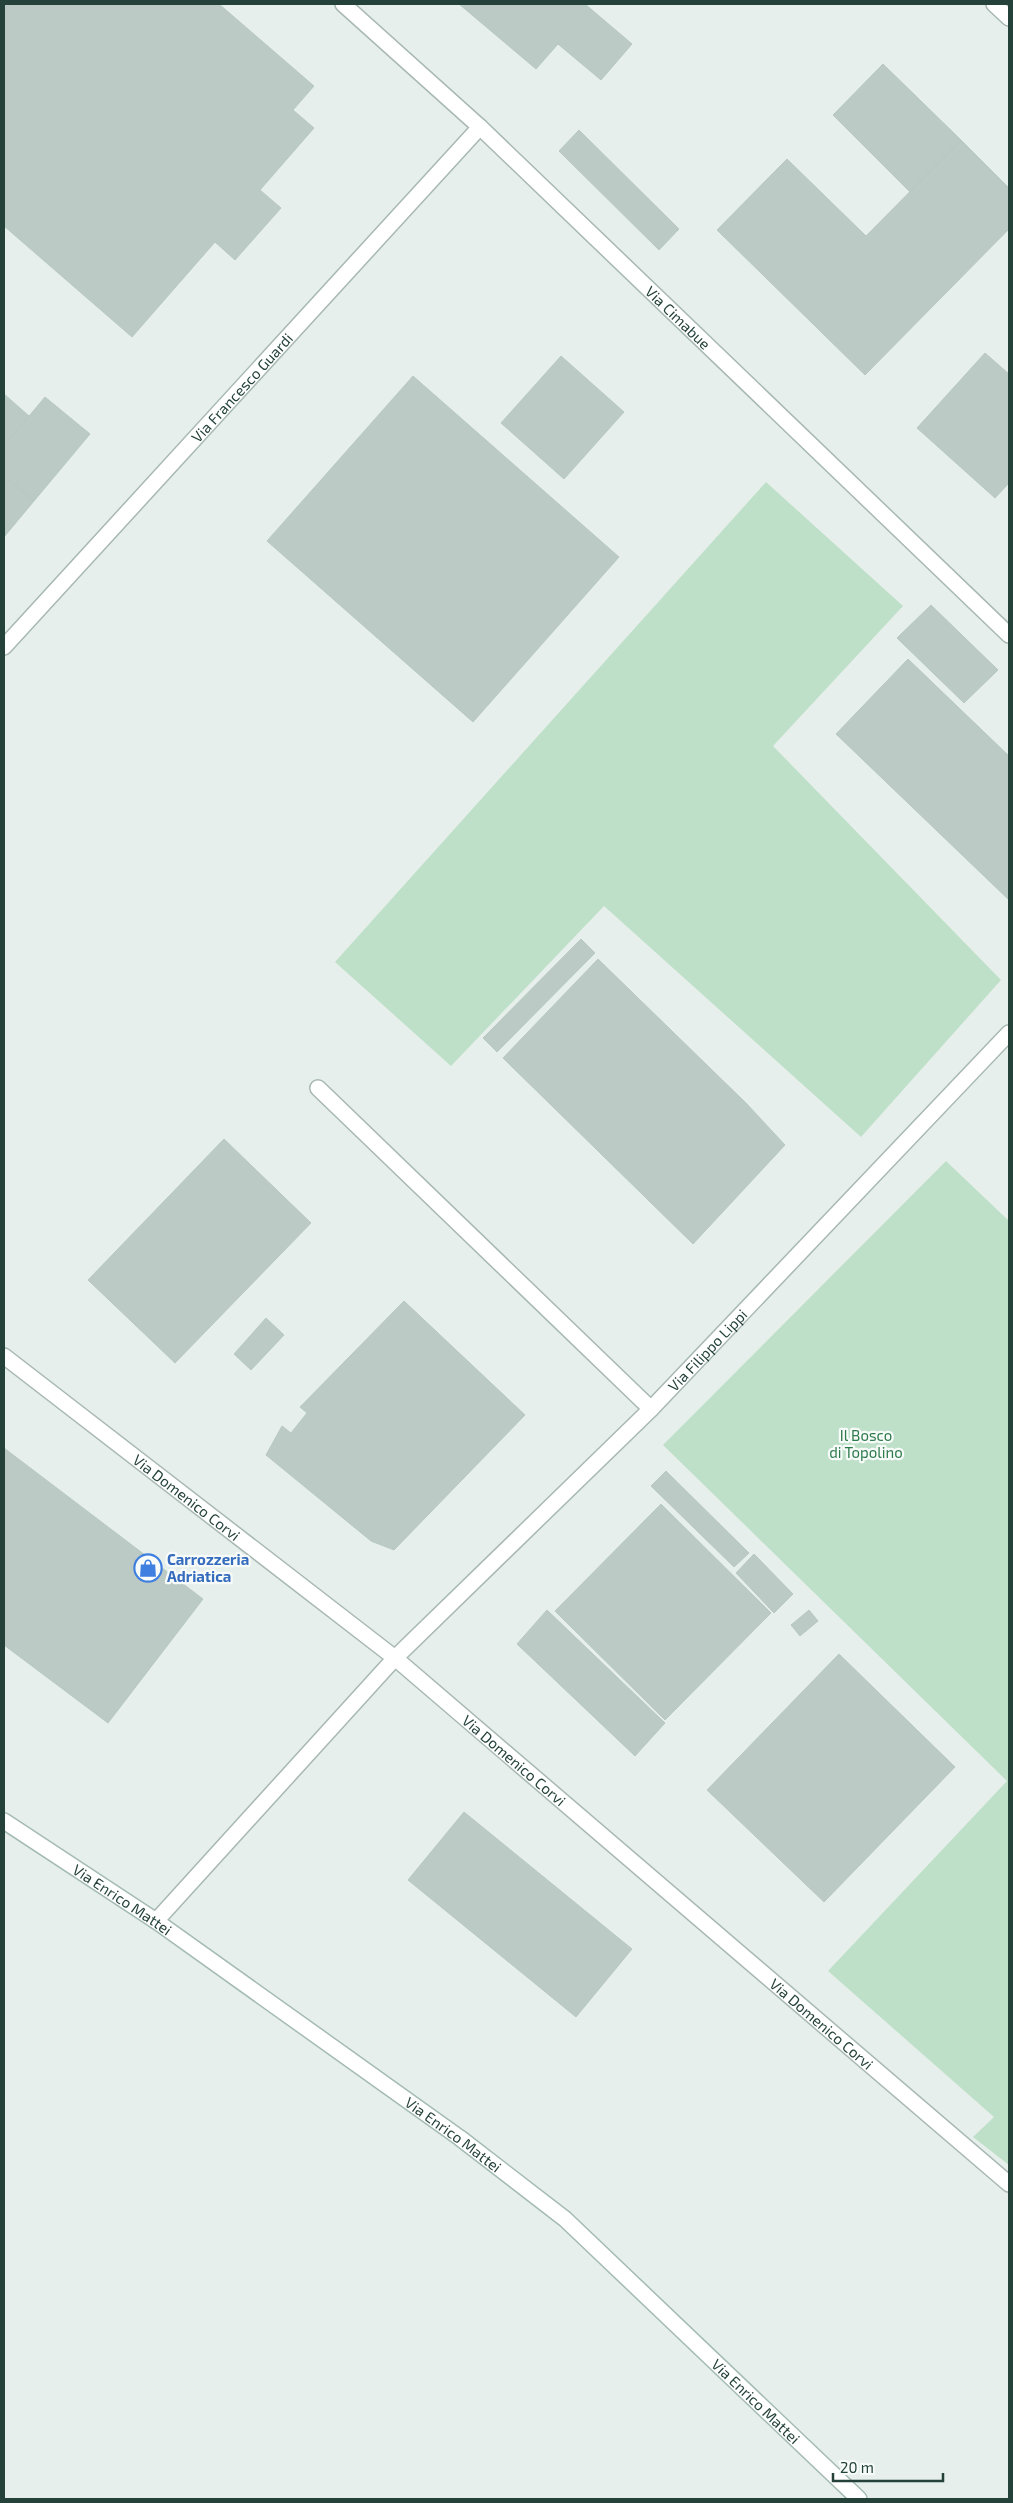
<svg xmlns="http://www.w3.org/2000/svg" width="1013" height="2503" font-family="'Exo 2',sans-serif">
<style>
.green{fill:#bfe0c8}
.building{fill:#bbcac4;stroke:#b8c9c2}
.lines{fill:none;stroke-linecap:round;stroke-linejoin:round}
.lane-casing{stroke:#a8b8b2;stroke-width:18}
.street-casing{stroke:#a8b8b2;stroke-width:18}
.secondary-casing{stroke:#a4bbb3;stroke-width:18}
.lane{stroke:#fff;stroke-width:15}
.street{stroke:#fff;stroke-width:15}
.secondary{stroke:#fff;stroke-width:15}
.labels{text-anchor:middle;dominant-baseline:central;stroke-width:4.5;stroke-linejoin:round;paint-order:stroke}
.street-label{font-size:15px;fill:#24423a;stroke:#f7fbf9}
.park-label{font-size:15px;fill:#2d7a4b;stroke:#f7fbf9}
.shop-label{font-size:15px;font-weight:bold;fill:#366cbe;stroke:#f7fbf9;text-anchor:start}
</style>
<rect width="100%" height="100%" fill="#e6efeb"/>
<path class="green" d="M 766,482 L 903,606 L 773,746 L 1001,980 L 861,1137 L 604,906 L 451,1066 L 335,962 Z
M 946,1161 L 1009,1221 L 1009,2165 L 973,2137 L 994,2117 L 828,1971 L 1007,1781 L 663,1445 Z"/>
<path class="building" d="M 4,4 L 219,4 L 314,86 L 293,110 L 314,128 L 260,190 L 281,208 L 235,260 L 215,242 L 132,337 L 4,226 Z
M 459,4 L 585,4 L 632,44 L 601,80 L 558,44 L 536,69 Z
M 883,64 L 961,140 L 910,192 L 833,115 Z
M 579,130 L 679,229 L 659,250 L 559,151 Z
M 961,140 L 1009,188 L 1009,229 L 865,375 L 717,230 L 787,159 L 866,236 Z
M 985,353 L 1009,374 L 1009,483 L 995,498 L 917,428 Z
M 561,356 L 624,412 L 564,479 L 501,423 Z
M 413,376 L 619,557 L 473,722 L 267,541 Z
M 4,394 L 29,416 L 4,446 Z
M 45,397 L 90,434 L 34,501 L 4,476 L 4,446 Z
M 4,476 L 34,501 L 4,537 Z
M 931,605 L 998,670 L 964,703 L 897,638 Z
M 908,659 L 1009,756 L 1009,900 L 836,734 Z
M 581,939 L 595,953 L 497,1052 L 483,1038 Z
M 598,959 L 746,1103 L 785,1145 L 693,1244 L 503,1058 Z
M 224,1139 L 311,1223 L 175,1363 L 88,1280 Z
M 404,1301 L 525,1415 L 394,1550 L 371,1541 L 266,1455 L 282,1426 L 291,1433 L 307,1413 L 300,1407 Z
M 266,1318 L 284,1335 L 251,1370 L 234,1354 Z
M 4,1448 L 203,1599 L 108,1723 L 4,1645 Z
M 666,1471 L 749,1553 L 734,1567 L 651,1486 Z
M 661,1504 L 771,1613 L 665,1720 L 555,1611 Z
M 754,1554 L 793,1594 L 774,1613 L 736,1573 Z
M 547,1610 L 665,1723 L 635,1756 L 517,1644 Z
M 809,1610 L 818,1621 L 800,1636 L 791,1625 Z
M 839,1654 L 955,1767 L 824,1902 L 707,1790 Z
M 464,1812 L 632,1949 L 576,2017 L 408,1880 Z"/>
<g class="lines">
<g class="lane-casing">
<path id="lane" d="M 318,1088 L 651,1409"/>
</g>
<g class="street-casing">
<g id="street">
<path id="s1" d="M 343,4 L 480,127 L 1009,635"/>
<path d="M 994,4 L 1009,18"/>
<path id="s2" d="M 4,647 L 480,127"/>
<path id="s3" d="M 4,1356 L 395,1658 L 1009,2184"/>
<path id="s4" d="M 156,1921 L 395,1658 L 651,1409 L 1009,1033"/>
</g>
</g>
<g class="secondary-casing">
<g id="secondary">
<path id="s5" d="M 4,1821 L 156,1921 L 460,2138 L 565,2219 L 859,2499"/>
</g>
</g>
<use href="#lane" class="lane"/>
<use href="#street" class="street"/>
<use href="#secondary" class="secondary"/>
</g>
<defs>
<g id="shop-ring" transform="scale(1.4375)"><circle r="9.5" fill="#f7fbf9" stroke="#3f7fe0" stroke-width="1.5"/><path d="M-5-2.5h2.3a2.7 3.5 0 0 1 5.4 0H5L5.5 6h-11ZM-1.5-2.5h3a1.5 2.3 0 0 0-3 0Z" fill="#3f7fe0"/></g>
</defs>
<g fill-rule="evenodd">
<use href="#shop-ring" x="148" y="1568"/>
</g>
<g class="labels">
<g class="street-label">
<text stroke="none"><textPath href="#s1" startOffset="459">Via Cimabue</textPath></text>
<text stroke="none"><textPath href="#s2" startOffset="352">Via Francesco Guardi</textPath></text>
<text stroke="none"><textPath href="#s4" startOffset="794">Via Filippo Lippi</textPath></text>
<text stroke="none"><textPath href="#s3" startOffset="231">Via Domenico Corvi</textPath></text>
<text stroke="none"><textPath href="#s3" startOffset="651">Via Domenico Corvi</textPath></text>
<text stroke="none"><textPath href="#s5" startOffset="142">Via Enrico Mattei</textPath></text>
<text stroke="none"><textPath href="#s3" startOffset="1056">Via Domenico Corvi</textPath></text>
<text stroke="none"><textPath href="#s5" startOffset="548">Via Enrico Mattei</textPath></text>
<text stroke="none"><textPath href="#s5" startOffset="952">Via Enrico Mattei</textPath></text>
</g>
<g class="park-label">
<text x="866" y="1435">Il Bosco<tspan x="866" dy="17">di Topolino</tspan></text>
</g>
<g class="shop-label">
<text x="167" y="1559">Carrozzeria<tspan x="167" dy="17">Adriatica</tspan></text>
</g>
</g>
<rect width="1013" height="2503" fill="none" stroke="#24423a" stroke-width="10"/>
<path d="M833 2473v8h110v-8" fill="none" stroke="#24423a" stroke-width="2.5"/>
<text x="840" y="2473" font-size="15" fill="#24423a" stroke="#f7fbf9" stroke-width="4" paint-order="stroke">20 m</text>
</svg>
